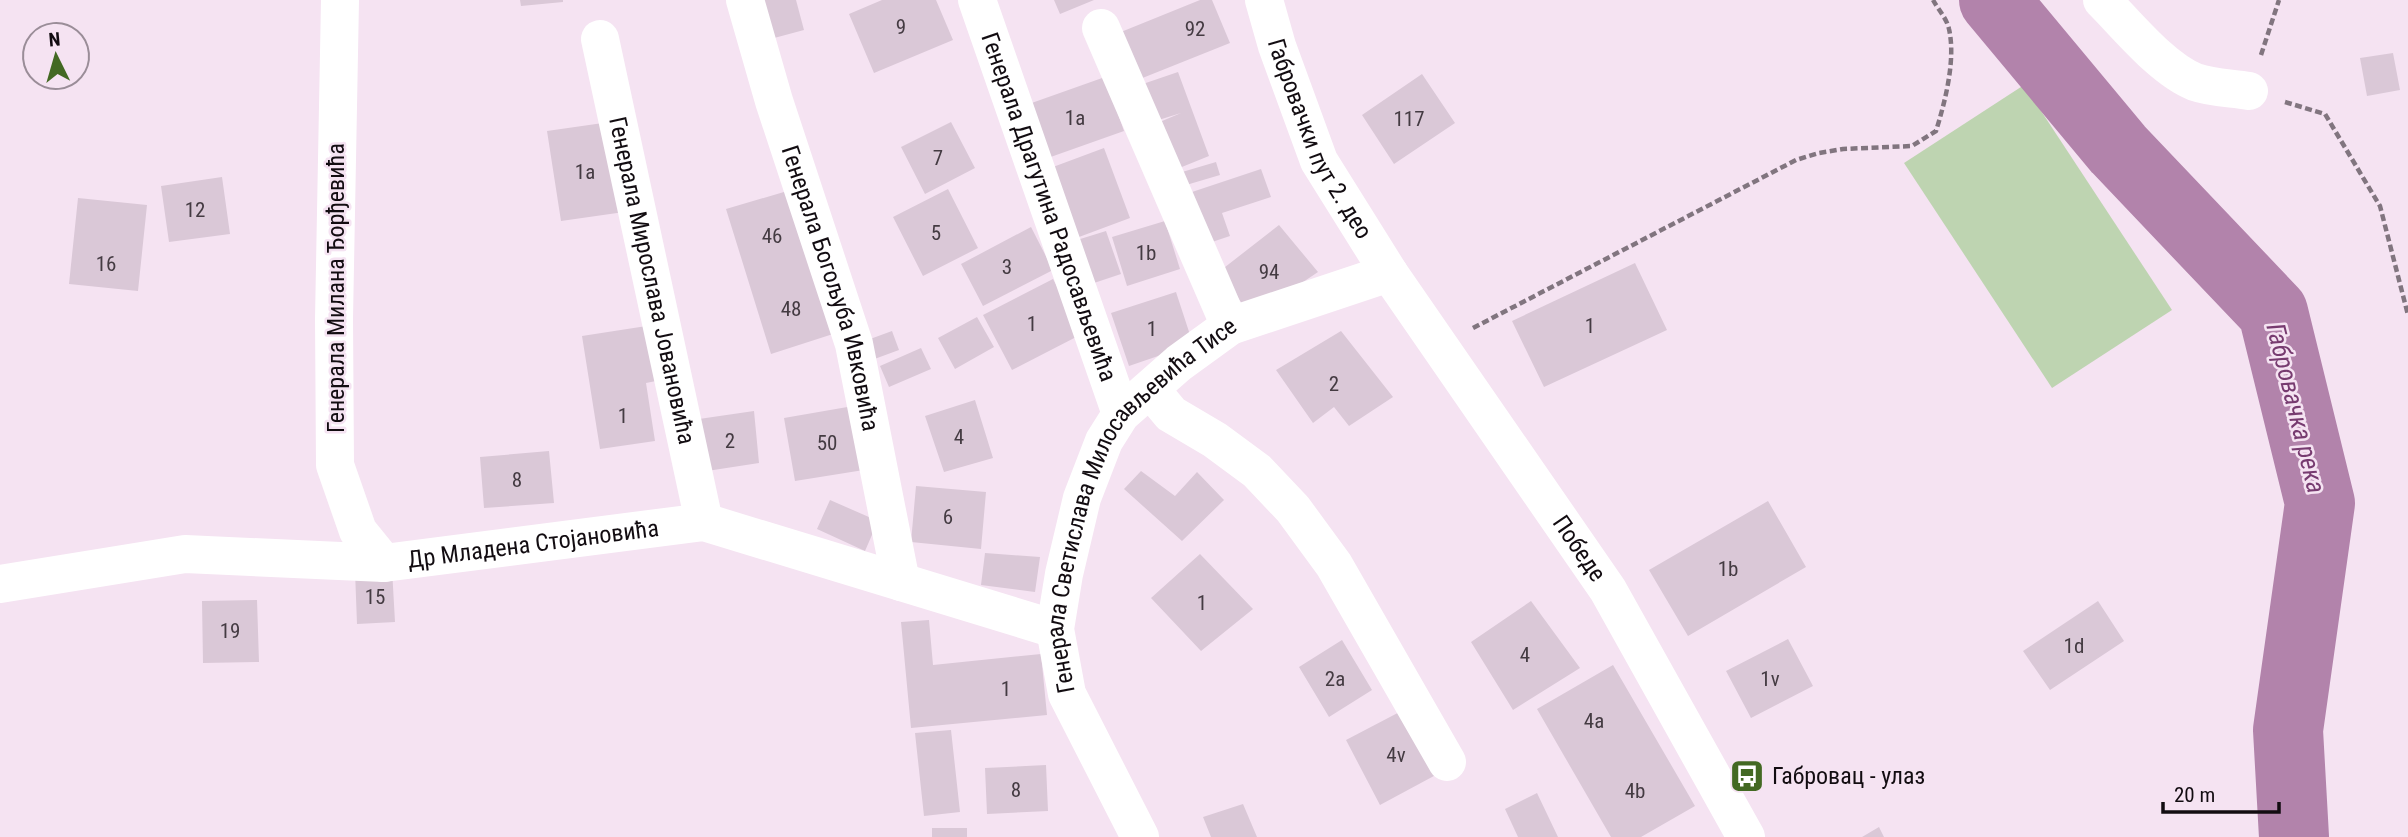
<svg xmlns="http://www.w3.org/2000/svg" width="2408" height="837" font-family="'Roboto Condensed',sans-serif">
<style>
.green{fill:#bed4b1}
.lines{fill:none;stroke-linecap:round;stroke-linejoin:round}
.river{stroke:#b283ab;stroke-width:70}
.building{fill:#dac8d7}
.path{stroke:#81757f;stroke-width:4.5;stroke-dasharray:7 3.5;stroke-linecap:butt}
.minor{stroke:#fff;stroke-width:38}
.labels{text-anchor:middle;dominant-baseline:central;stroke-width:5;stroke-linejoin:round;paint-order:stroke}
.number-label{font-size:21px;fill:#443b42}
.street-label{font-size:24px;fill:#120c11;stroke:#f5e3f2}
.poi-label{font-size:24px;fill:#120c11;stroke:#f5e3f2;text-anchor:start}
.water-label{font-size:26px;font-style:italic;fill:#773b70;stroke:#f5e3f2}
</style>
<rect width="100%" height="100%" fill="#f5e3f2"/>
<path class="green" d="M 2024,85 L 2172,310 L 2052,388 L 1904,163 Z"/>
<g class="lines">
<path class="river" d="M 1994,0 L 2118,149 L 2273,312 L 2320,503 L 2288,730 L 2294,837"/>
</g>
<path class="building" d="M 520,0 L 563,0 L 563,2 L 521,6 Z
M 752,0 L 796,0 L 804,30 L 763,41 Z
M 882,0 L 936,0 L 953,40 L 874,73 L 849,14 Z
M 1054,0 L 1094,0 L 1060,14 Z
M 1200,0 L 1212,0 L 1230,43 L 1135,81 L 1116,34 Z
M 2393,53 L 2400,90 L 2367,96 L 2360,58 Z
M 1178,72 L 1209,156 L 1167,173 L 1148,127 L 1181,113 L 1149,123 L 1137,86 Z
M 1422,74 L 1455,123 L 1394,164 L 1362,115 Z
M 1105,77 L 1124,131 L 1045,159 L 1026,105 Z
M 610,122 L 624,212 L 561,221 L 547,131 Z
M 951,122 L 975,168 L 925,194 L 901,147 Z
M 1104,148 L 1130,218 L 1079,237 L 1053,167 Z
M 1216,162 L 1220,175 L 1176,188 L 1172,175 Z
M 1261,169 L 1271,197 L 1222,213 L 1230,236 L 1200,246 L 1183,195 Z
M 222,177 L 230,234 L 169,242 L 161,186 Z
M 794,189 L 833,334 L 771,354 L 726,209 Z
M 948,189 L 978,248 L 923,276 L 893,217 Z
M 78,198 L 147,205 L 138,291 L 69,284 Z
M 1165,221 L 1180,269 L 1127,286 L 1112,237 Z
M 1279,225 L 1318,272 L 1251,317 L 1220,271 Z
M 1031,227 L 1053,270 L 983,306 L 961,264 Z
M 1106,231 L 1121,274 L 1091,284 L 1077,240 Z
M 1635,263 L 1667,330 L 1544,387 L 1512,321 Z
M 1053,279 L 1082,334 L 1012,370 L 983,315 Z
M 1176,292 L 1193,344 L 1129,366 L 1111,313 Z
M 977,317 L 994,347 L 955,369 L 938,338 Z
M 653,325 L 661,380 L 646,383 L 655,441 L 600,449 L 582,336 Z
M 892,331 L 899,350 L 869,361 L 862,342 Z
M 1341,331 L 1393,397 L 1349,426 L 1334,407 L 1313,423 L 1276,370 Z
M 921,348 L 931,369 L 889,387 L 880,366 Z
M 975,400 L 993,458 L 944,472 L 925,416 Z
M 859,405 L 870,469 L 795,481 L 784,418 Z
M 754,411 L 759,463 L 707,471 L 699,419 Z
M 549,451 L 554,503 L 484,508 L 480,457 Z
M 1141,471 L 1175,496 L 1197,472 L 1224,500 L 1182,541 L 1124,489 Z
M 916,486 L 986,492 L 981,549 L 911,542 Z
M 830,500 L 878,521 L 865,551 L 817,529 Z
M 1768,501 L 1806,567 L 1688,636 L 1649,570 Z
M 985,553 L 1040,557 L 1035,592 L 981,585 Z
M 1200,554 L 1253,609 L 1201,651 L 1151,598 Z
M 392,569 L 395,622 L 357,624 L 355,571 Z
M 257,600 L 259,662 L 203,663 L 202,601 Z
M 1531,601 L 1580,668 L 1513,710 L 1471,642 Z
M 2098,601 L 2124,641 L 2050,690 L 2023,651 Z
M 929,620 L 933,665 L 1041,654 L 1047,715 L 911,728 L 901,622 Z
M 1788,639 L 1813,686 L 1751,718 L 1726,671 Z
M 1342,640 L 1372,690 L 1329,717 L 1299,667 Z
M 1613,665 L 1695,806 L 1641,837 L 1611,837 L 1537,709 Z
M 1411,706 L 1445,770 L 1380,805 L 1346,740 Z
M 951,730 L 960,812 L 924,816 L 915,733 Z
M 1046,765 L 1048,811 L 987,814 L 985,768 Z
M 1537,793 L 1558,837 L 1518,837 L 1505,809 Z
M 1243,804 L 1257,837 L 1211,837 L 1203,817 Z
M 1879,827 L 1884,837 L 1862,837 Z
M 932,828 L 967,828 L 967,837 L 932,837 Z"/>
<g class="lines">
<path class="path" d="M 2261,55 L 2279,0
M 2285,102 L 2325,114 L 2380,206 L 2408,315
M 1473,328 L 1796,160 L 1819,153 L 1843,149 L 1912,146 L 1936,131 C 1945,102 1956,60 1949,29 C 1947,19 1938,9 1933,0"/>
<g class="minor">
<path d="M 340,0 L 334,319 L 335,465 L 358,531 L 384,563"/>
<path id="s1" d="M 745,0 L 774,101 L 854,344 L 901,582"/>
<path id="s2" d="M 977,0 L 1121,414"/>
<path id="s3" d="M 1264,0 L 1277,46 L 1319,161 L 1389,273 L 1608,590 L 1746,837"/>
<path d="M 2102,0 C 2127,25 2162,69 2195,82 C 2212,88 2231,88 2249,91"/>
<path d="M 1101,28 L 1230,326"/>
<path id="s4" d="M 600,39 L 704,522"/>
<path d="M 1151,390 L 1171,414 L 1215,440 L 1257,471 L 1293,509 L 1334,565 L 1447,762"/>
<path id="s5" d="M 0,584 L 185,554 L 384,563 L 704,522 L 1055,629"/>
<path id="s6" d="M 1140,837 L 1067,694 L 1055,629 L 1064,574 L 1082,498 L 1104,441 L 1121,414 L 1179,363 L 1230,326 L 1389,273"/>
</g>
</g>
<defs>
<g id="bus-square" transform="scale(1.75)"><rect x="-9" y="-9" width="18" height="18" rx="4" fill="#436923" stroke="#f5e3f2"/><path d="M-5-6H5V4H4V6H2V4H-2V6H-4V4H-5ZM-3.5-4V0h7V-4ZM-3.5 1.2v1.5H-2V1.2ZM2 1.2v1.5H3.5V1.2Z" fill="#fff"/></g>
</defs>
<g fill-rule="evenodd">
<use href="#bus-square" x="1747" y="776"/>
</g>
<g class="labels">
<g class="number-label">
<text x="901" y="27">9</text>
<text x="1195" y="29">92</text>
<text x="1075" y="118">1a</text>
<text x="1409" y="119">117</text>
<text x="938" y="158">7</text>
<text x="585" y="172">1a</text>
<text x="195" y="210">12</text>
<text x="936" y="233">5</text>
<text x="772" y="236">46</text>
<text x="1146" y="253">1b</text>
<text x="106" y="264">16</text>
<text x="1007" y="267">3</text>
<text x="1269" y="272">94</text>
<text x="791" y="309">48</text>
<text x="1032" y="324">1</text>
<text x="1590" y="326">1</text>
<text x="1152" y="329">1</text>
<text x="1334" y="384">2</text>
<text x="623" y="416">1</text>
<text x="959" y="437">4</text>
<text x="730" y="441">2</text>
<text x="827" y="443">50</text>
<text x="517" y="480">8</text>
<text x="948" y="517">6</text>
<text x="1728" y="569">1b</text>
<text x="375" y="597">15</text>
<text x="1202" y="603">1</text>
<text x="230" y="631">19</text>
<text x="2074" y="646">1d</text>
<text x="1525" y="655">4</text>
<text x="1335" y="679">2a</text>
<text x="1770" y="679">1v</text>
<text x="1006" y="689">1</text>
<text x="1594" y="721">4a</text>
<text x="1396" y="755">4v</text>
<text x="1016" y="790">8</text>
<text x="1635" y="791">4b</text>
</g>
<g class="street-label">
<text stroke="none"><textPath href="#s3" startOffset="150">Габровачки пут 2. део</textPath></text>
<text stroke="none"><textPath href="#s2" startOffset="219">Генерала Драгутина Радосављевића</textPath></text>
<text stroke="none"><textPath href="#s4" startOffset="247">Генерала Мирослава Јовановића</textPath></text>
<text transform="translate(336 288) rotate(-90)">Генерала Милана Ђорђевића</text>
<text stroke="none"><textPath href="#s1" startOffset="301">Генерала Богољуба Ивковића</textPath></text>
<text stroke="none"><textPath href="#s6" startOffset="380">Генерала Светислава Милосављевића Тисе</textPath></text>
<text stroke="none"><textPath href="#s5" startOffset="537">Др Младена Стојановића</textPath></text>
<text stroke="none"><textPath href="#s3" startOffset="637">Победе</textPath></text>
</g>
<g class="poi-label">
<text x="1772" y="776">Габровац - улаз</text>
</g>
<g class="water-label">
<text transform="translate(2296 408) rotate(76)">Габровачка река</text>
</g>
</g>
<g transform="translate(56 56) rotate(355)"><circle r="33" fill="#f5e3f2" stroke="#9a8d98" stroke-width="2"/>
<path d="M0-5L12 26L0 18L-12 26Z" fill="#436923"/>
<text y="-10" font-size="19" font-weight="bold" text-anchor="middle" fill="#120c11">N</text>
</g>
<path d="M2163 802v10h116v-10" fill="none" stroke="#120c11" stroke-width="3.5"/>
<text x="2174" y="802" font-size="21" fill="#120c11" stroke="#f5e3f2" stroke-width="5" paint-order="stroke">20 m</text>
</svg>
